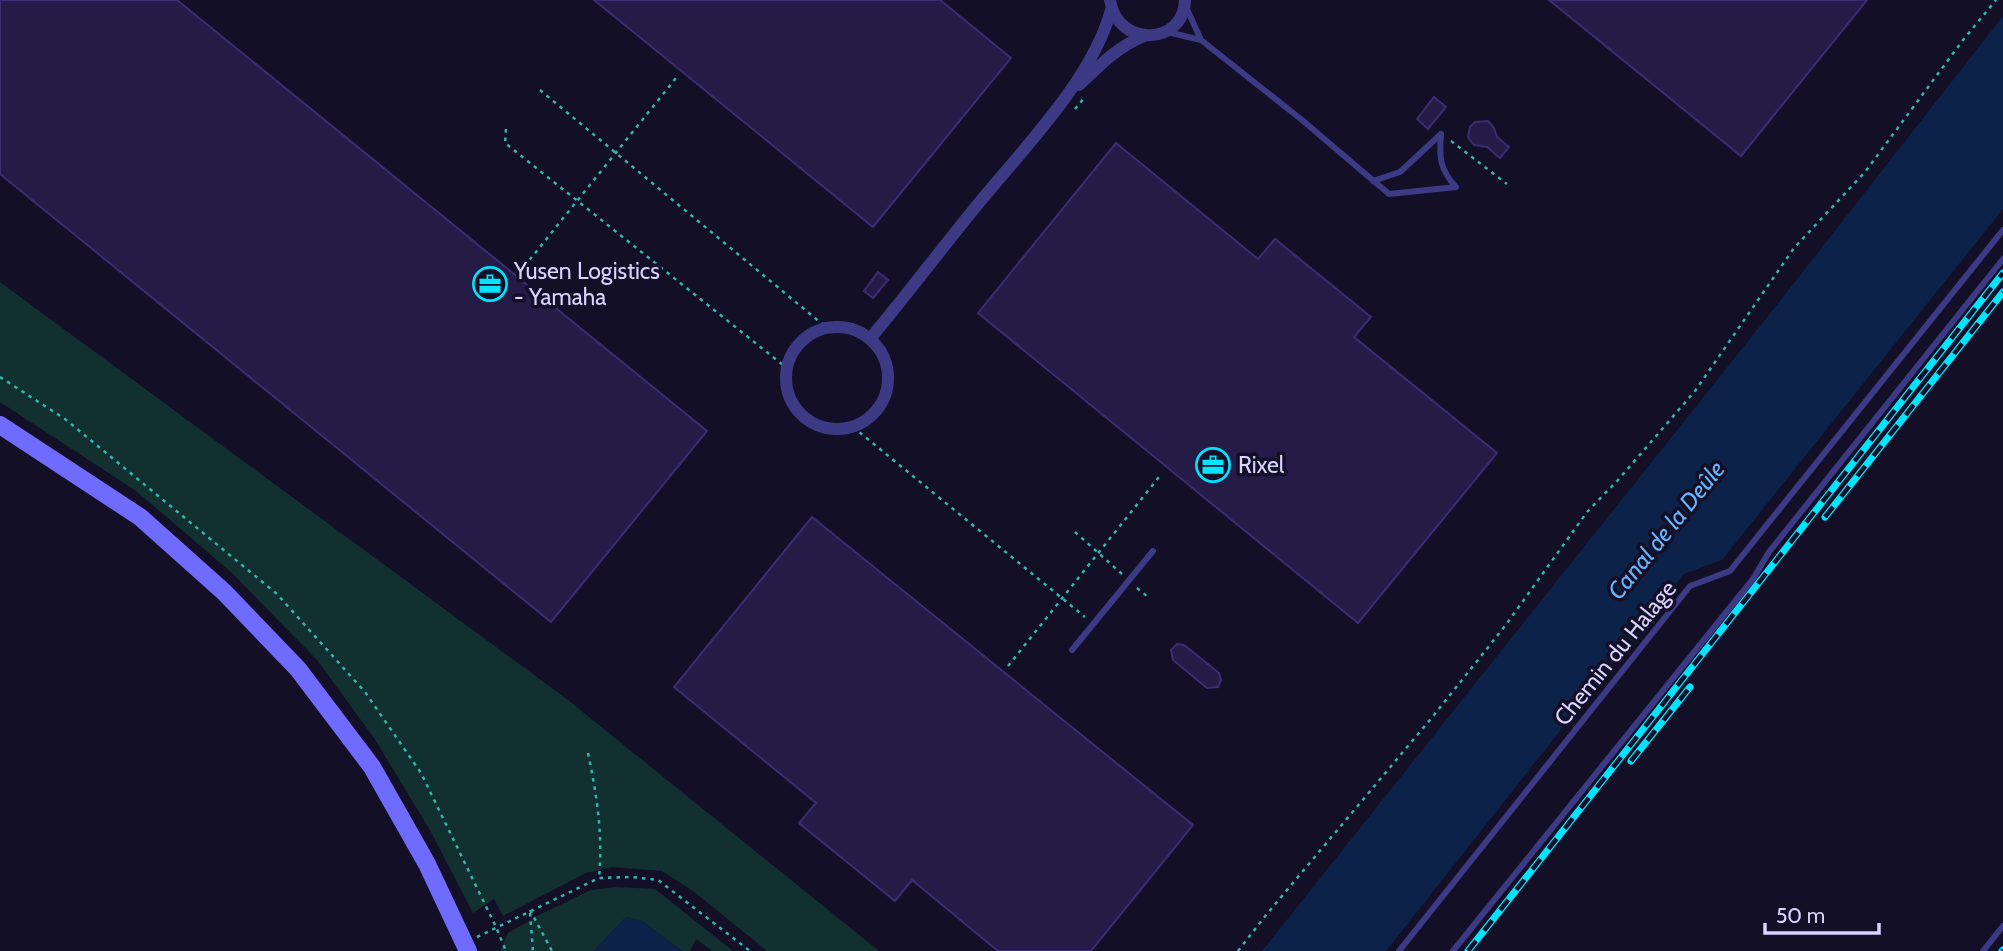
<svg xmlns="http://www.w3.org/2000/svg" width="2003" height="951" font-family="Cabin,sans-serif">
<style>
.green{fill:#12302f}
.water{fill:#0c2248}
.building{fill:#241b47;stroke:#3b2d73;stroke-width:2}
.lines{fill:none;stroke-linecap:round;stroke-linejoin:round}
.path{stroke:#2fb8b0;stroke-width:2.5;stroke-dasharray:3.5 5;stroke-linecap:butt}
.lane{stroke:#3d3a85;stroke-width:6}
.street{stroke:#3d3a85;stroke-width:12}
.secondary{stroke:#6f6bff;stroke-width:18}
.rail-casing{stroke:#00e5ff;stroke-width:7}
.rail{stroke:#130f26;stroke-width:4.5;stroke-dasharray:13;stroke-linecap:butt}
.labels{text-anchor:middle;dominant-baseline:central;stroke-width:7;stroke-linejoin:round;paint-order:stroke}
.poi-label{font-size:23px;fill:#d9d4ff;stroke:#130f26;text-anchor:start}
.street-label{font-size:23px;fill:#d9d4ff;stroke:#130f26}
.water-label{font-size:24px;font-style:italic;fill:#62b6ff;stroke:#130f26}
</style>
<rect width="100%" height="100%" fill="#130f26"/>
<path class="green" d="M 0,282 L 568,700 L 879,951 L 767,951 L 693,891 L 662,871 L 612,867 L 586,873 L 503,916 L 494,899 L 473,913 L 431,832 L 374,738 L 317,660 L 232,573 L 136,491 L 0,402 Z
M 617,887 L 655,889 L 733,951 L 712,951 L 696,939 L 690,951 L 682,951 L 642,921 L 626,917 L 594,951 L 500,951 L 508,933 L 541,914 L 591,890 Z"/>
<path class="water" d="M 2003,16 L 2003,209 L 1722,560 L 1684,574 L 1386,951 L 1262,951 L 1776,306 Z
M 626,917 L 642,921 L 682,951 L 594,951 Z"/>
<path class="building" d="M 0,0 L 177,0 L 707,431 L 551,622 L 0,174 Z
M 594,0 L 940,0 L 1011,58 L 873,227 Z
M 1549,0 L 1867,0 L 1741,156 Z
M 1434,97 L 1446,107 L 1428,129 L 1417,119 Z
M 1488,121 L 1494,128 L 1497,137 L 1509,147 L 1500,158 L 1487,147 L 1474,145 L 1468,137 L 1470,127 L 1475,122 Z
M 1116,143 L 1258,259 L 1275,239 L 1371,317 L 1354,337 L 1497,453 L 1358,623 L 978,313 Z
M 878,272 L 888,280 L 873,298 L 864,291 Z
M 812,517 L 1193,825 L 1091,951 L 998,951 L 912,880 L 895,901 L 799,823 L 816,803 L 674,687 Z
M 1177,644 L 1184,645 L 1219,673 L 1221,680 L 1218,687 L 1207,688 L 1173,660 L 1171,650 Z"/>
<g class="lines">
<path class="path" d="M 540,90 L 827,328
M 1075,109 L 1084,98
M 506,129 L 505,143 L 788,369
M 1451,141 L 1507,184
M 519,273 L 676,78
M 0,377 L 65,419 L 277,594 L 365,692 L 421,773 L 496,927 L 506,951
M 853,427 L 1085,617
M 1075,532 L 1122,574
M 1137,588 L 1148,597
M 1008,666 L 1159,477
M 588,753 C 597,796 603,835 599,878
M 530,910 L 552,951
M 530,913 L 533,951
M 477,937 L 599,878 L 632,877 L 658,880 L 750,951
M 1238,951 L 1266,915 L 1434,715 L 1505,626 L 1587,512 L 1618,480 L 1695,391 L 1794,248 L 1865,172 L 1963,40 L 1996,0"/>
<path class="lane" d="M 1186,7 L 1201,40
M 1167,32 L 1201,40 L 1302,120 L 1389,194 L 1456,187
M 1441,135 C 1439,157 1440,170 1456,187
M 1373,181 L 1400,172 L 1441,134
M 1072,650 L 1153,551
M 1399,951 L 1690,586 L 1730,571 L 2003,230
M 1453,951 L 1753,579 L 1769,552 L 2003,259
M 1983,951 L 2003,926"/>
<path class="street" d="M 1110,0 C 1117,48 1184,46 1185,0
M 1079,85 C 1100,65 1117,47 1144,36
M786 378a51 51 0 1 1 102 0a51 51 0 1 1-102 0Z
M 870,339 C 909,292 945,244 983,198 C 1027,145 1093,77 1111,10"/>
<path class="secondary" d="M 0,425 L 140,517 L 224,592 L 298,669 L 372,767 L 427,864 L 468,951"/>
<g class="rail-casing">
<path id="rail" d="M 1825,517 L 2003,292
M 1631,761 L 1690,687
M 1468,951 L 2003,273
M 2002,951 L 2003,950"/>
</g>
<use href="#rail" class="rail"/>
</g>
<defs>
<g id="office-ring" transform="scale(1.75)"><circle r="9.5" fill="#130f26" stroke="#00e5ff" stroke-width="1.5"/><path d="M-6-3h4V-5.5h4V-3h4V5H-6ZM-1-4.5V-3h2v-1.5ZM-6 0V1H6V0Z" fill="#00e5ff"/></g>
</defs>
<g fill-rule="evenodd">
<use href="#office-ring" x="490" y="284"/>
<use href="#office-ring" x="1213" y="465"/>
</g>
<g class="labels">
<g class="poi-label">
<text x="514" y="271">Yusen Logistics<tspan x="514" dy="26">- Yamaha</tspan></text>
<text x="1238" y="465">Rixel</text>
</g>
<g class="street-label">
<text transform="translate(1615 653) rotate(-51)">Chemin du Halage</text>
</g>
<g class="water-label">
<text transform="translate(1666 530) rotate(-51)">Canal de la Deûle</text>
</g>
</g>
<path d="M1765 923v10h114v-10" fill="none" stroke="#d9d4ff" stroke-width="3.5"/>
<text x="1776" y="923" font-size="21" fill="#d9d4ff" stroke="#130f26" stroke-width="5" paint-order="stroke">50 m</text>
</svg>
